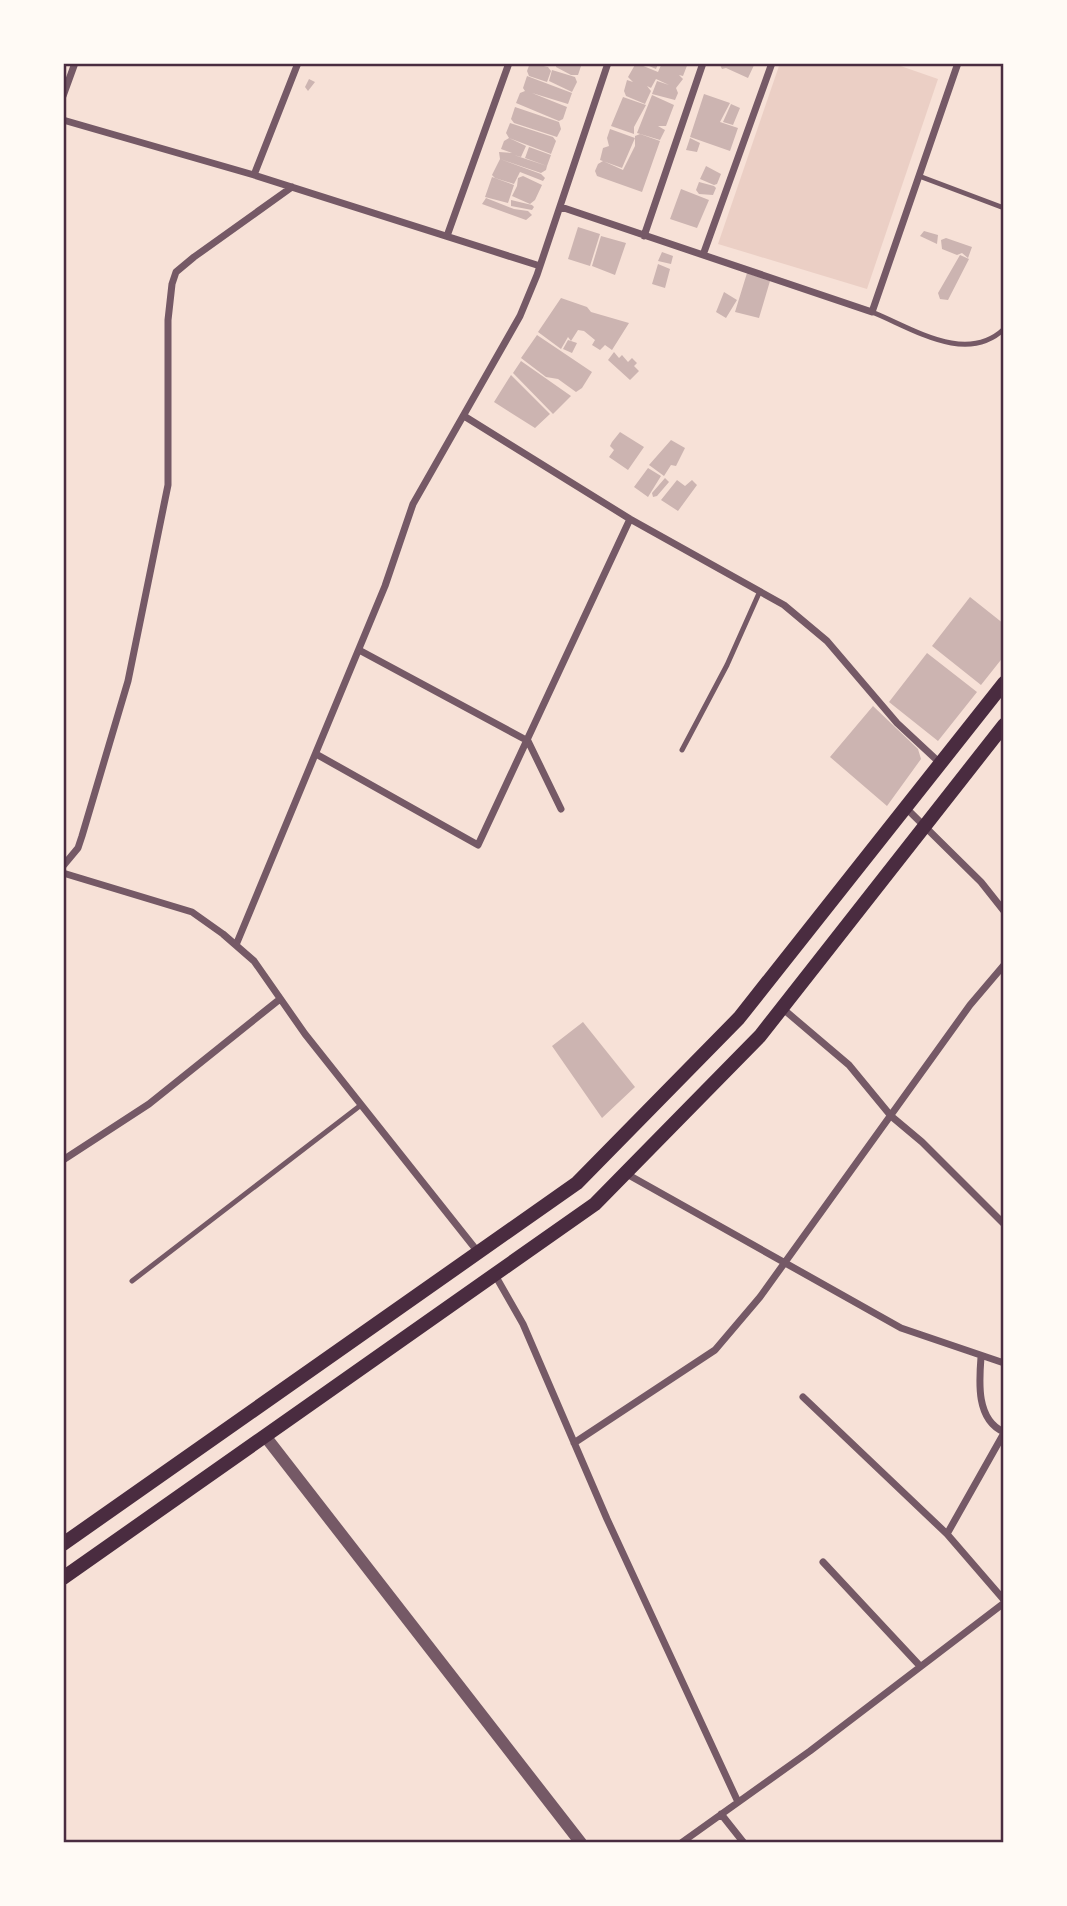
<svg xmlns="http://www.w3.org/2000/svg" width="1067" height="1906" font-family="Signika,sans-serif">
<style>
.green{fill:#ebcfc5}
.building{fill:#ccb4b1}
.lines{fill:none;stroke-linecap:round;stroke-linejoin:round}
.service{stroke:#755966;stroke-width:5}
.minor{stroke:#755966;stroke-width:7}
.tertiary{stroke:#755966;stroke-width:12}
.secondary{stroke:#4a2c40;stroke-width:14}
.neatline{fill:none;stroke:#4a2c40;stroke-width:2.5}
</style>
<rect width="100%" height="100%" fill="#f7e1d7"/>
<path class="green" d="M 780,63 L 892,63 L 938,79 L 867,289 L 718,244 Z"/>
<path class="building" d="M 530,63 L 548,67 L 551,71 L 547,82 L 529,76 L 527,71 Z
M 557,63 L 582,63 L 578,75 L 571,75 L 556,67 Z
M 636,63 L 658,72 L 662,63 L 688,63 L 683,76 L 679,75 L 683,79 L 676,88 L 678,93 L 675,100 L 652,94 L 657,81 L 669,85 L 656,79 L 651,88 L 647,86 L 651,91 L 645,104 L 626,96 L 624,91 L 627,80 L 633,82 L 628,77 Z
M 642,63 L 657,63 L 658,64 L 656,69 Z
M 719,63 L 755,63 L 748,78 L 726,68 L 722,69 Z
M 552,70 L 575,77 L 577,82 L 572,92 L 549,81 Z
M 527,76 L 572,93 L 568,104 L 532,93 L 567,107 L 563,119 L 559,121 L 516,103 L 520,93 L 525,91 L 523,88 Z
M 309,79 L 315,82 L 308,91 L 305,87 Z
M 704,94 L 730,103 L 720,122 L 738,128 L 730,151 L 690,137 Z
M 652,95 L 674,105 L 666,126 L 658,126 L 665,130 L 660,140 L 637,133 Z
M 623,97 L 646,105 L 634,127 L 634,134 L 611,126 Z
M 731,104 L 740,108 L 733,125 L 723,122 Z
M 515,107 L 559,122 L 561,129 L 557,137 L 514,123 L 511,119 Z
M 510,123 L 553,137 L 556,141 L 551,154 L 509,138 L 506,133 Z
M 610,129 L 635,138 L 622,168 L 600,160 L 603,148 L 609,146 L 607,138 Z
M 640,134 L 660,141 L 642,192 L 597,176 L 595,171 L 598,164 L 603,161 L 623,170 L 635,146 L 635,136 Z
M 509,138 L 526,146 L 521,157 L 514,155 L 547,166 L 546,170 L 541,173 L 500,159 L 499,152 L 512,153 L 501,149 L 504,141 Z
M 690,138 L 700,143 L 697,152 L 686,150 Z
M 529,147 L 551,155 L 547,166 L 525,158 Z
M 500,159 L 541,174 L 545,178 L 543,181 L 520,172 L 514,184 L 495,178 L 492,175 Z
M 706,166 L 721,174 L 717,184 L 714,185 L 700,179 Z
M 523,176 L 542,185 L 535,200 L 530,204 L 512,196 L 517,186 L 520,187 L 517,186 L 518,178 Z
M 492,177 L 514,185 L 508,203 L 485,197 Z
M 699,182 L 714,186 L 716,188 L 713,195 L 699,194 L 696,190 Z
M 681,189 L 709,200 L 697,228 L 670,219 Z
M 486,198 L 514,209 L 528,211 L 532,215 L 526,220 L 482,204 Z
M 511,200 L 532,205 L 534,207 L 532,210 L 511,206 Z
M 578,227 L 600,234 L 590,266 L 568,259 Z
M 924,231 L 938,235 L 937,244 L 920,236 Z
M 601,236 L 626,243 L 615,275 L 592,266 Z
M 946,238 L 972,247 L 968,258 L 962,253 L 957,255 L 942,249 L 941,240 Z
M 662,252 L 673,256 L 671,264 L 658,261 Z
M 960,255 L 969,259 L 948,300 L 940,299 L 938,293 Z
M 658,264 L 670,269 L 665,288 L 652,284 Z
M 747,273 L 770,281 L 759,318 L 735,312 Z
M 724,292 L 737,300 L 726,318 L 716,312 Z
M 561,298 L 587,307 L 591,312 L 629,323 L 612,350 L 605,345 L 600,350 L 592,345 L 595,340 L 584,331 L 578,330 L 571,341 L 568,337 L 561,349 L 538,332 Z
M 537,335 L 592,372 L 582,388 L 576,392 L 558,379 L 546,377 L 521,358 Z
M 568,340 L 577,343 L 572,353 L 563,349 Z
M 614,352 L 619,358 L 622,355 L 628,362 L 632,358 L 637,363 L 634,366 L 639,371 L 630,380 L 608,360 Z
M 521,361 L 571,396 L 553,414 L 513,373 Z
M 511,375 L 550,414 L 535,428 L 494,402 Z
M 620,432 L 644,447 L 628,470 L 609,457 L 614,450 L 610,446 L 612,442 Z
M 671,440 L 685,448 L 676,466 L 671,465 L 664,476 L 649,465 Z
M 648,468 L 661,476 L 648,497 L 634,487 Z
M 665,478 L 669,482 L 657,496 L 653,497 L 652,493 Z
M 677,480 L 685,486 L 692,480 L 697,485 L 678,511 L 661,500 Z
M 970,597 L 1004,624 L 1004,656 L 981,685 L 932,646 Z
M 927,653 L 977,692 L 938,741 L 889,702 Z
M 873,706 L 918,749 L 921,759 L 887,806 L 830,757 Z
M 583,1022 L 635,1087 L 602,1118 L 552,1046 Z"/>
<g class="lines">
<path class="service" d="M 919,176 L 1004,208
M 872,312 C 912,328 966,365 1004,329
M 682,750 L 727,665 L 760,591
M 132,1281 L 361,1105"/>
<path class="minor" d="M 63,96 L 75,63
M 63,120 L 254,175 L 540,266
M 254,175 L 298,63
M 561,207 L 872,312 L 958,63
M 447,236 L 509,63
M 644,236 L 703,63
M 703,255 L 772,63
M 464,416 L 630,519 L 784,605 L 827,641 L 897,723 L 940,763
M 359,650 L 528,741 L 561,809
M 316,754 L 478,845 L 630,519
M 905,807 L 981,882 L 1004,911
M 63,866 L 78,848 L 82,836 L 128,681 L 168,485 L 168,320 L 172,284 L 176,272 L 194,257 L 292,187
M 63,873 L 192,912 L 223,934 L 254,961 L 305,1034 L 478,1252
M 236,945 L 385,586 L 413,504 L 520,316 L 537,275 L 608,63
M 782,1008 L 849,1065 L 891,1116 L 922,1142 L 1004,1224
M 63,1160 L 149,1104 L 280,999
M 625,1173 L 901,1328 L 1004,1363
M 495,1275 L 523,1324 L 607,1519 L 738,1802
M 981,1357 C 979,1382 976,1420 1004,1432
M 803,1397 L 947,1534 L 1004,1600
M 574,1443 L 715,1350 L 760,1297 L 970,1005 L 1004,965
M 947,1534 L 1004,1433
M 823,1562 L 920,1666
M 721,1814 L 744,1843
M 681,1843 L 810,1751 L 1004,1603"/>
<path class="tertiary" d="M 265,1436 L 581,1843"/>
<path class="secondary" d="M 63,1544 L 577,1183 L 739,1018 L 1004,683
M 63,1578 L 595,1204 L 760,1036 L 1004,725"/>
</g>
<rect width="1067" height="1906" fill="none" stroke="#fffaf5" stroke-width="130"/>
<rect x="65" y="65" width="937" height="1776" class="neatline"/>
</svg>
